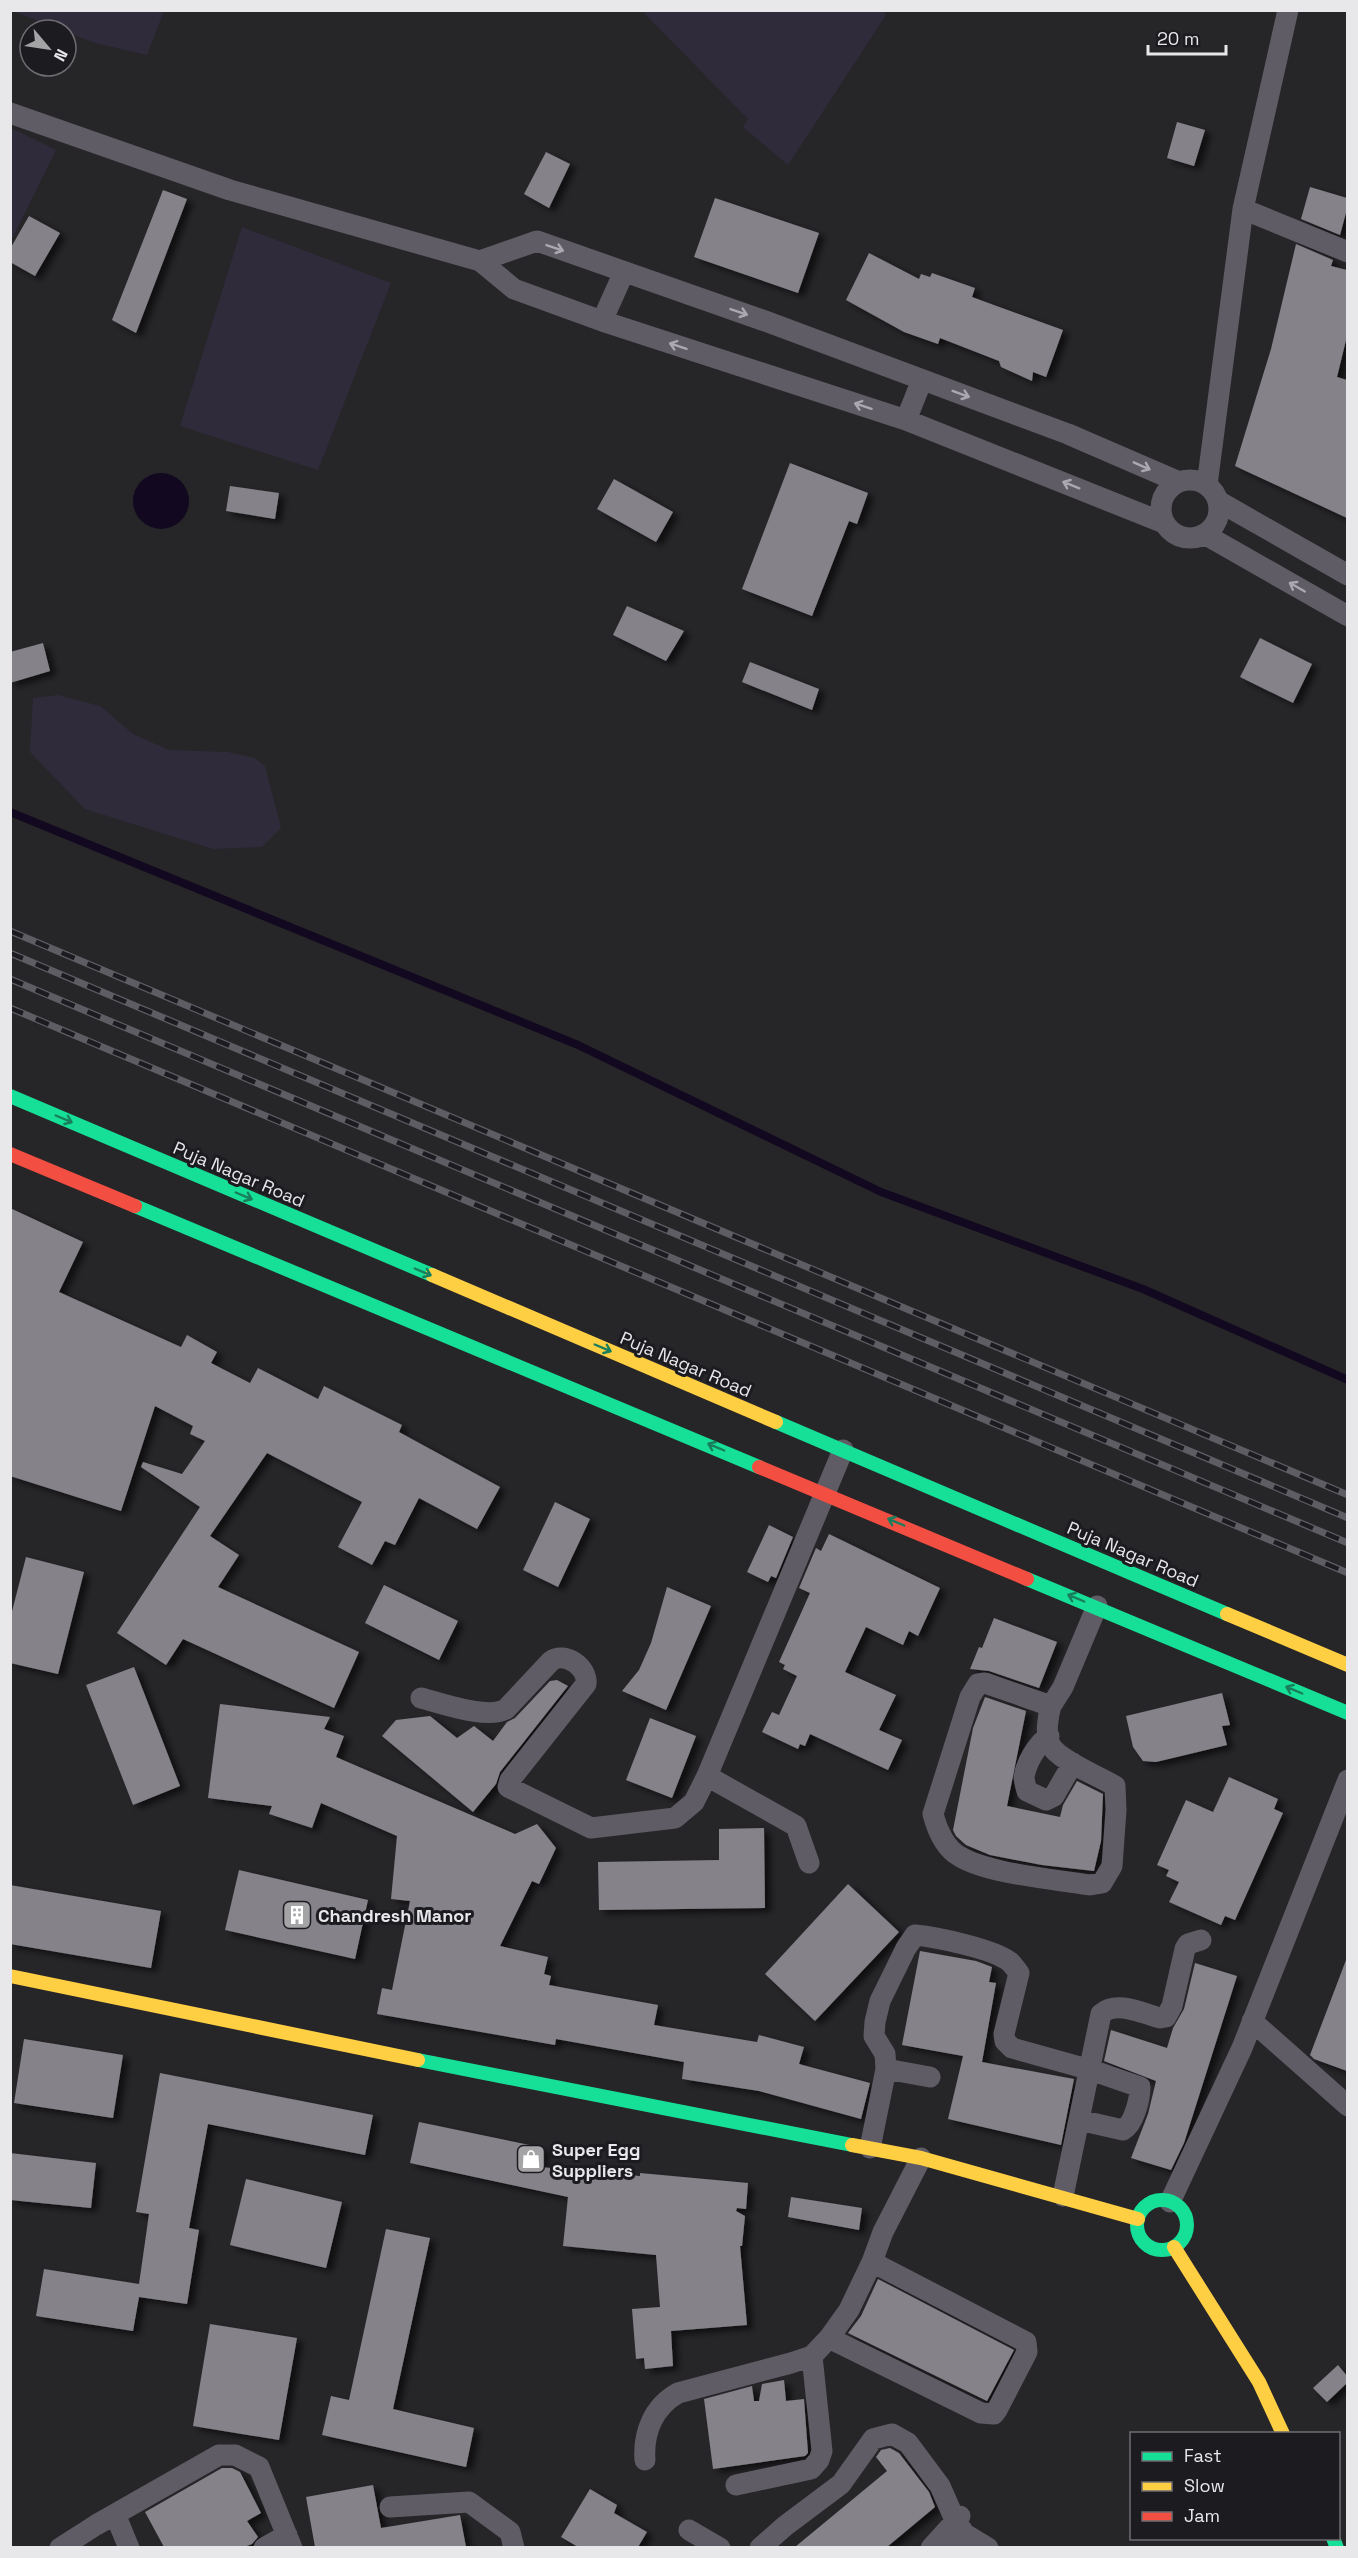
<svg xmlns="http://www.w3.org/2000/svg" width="1358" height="2558" font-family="'Space Grotesk',sans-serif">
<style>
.green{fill:#302b3b}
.water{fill:#12081f}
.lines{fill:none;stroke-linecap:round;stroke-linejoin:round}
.stream{stroke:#12081f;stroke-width:8}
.building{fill:#85828a;filter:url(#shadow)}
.street{stroke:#605c66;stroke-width:21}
.fast{stroke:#16e098;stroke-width:14}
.slow{stroke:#ffcf43;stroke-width:14}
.jam{stroke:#f24e42;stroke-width:14}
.rail-casing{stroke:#5f5d64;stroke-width:7}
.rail{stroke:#1c1b20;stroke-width:4.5;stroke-dasharray:14;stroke-linecap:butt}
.oneway{stroke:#aba8af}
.oneway2{stroke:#197e5c}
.labels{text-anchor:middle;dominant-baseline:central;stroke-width:6;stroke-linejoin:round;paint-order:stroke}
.street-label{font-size:18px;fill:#e8e7ea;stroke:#1c1b20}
.poi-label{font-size:18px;font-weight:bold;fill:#e8e7ea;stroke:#1c1b20;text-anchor:start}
</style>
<defs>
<filter id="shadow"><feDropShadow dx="6" dy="4" stdDeviation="3" flood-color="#0009"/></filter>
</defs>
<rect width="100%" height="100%" fill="#262528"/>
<path class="green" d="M 13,11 L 164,10 L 164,11 L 147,55 L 95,43 Z
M 883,11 L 886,15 L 788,165 L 743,127 L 748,119 L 642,11 Z
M 11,128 L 56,150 L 11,241 Z
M 242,227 L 391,283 L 318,470 L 180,426 Z
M 58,695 L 100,706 L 133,734 L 169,750 L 228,752 L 255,758 L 265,766 L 281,828 L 262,847 L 213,849 L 85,809 L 30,752 L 33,698 Z"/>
<path class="water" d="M133 501a28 28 0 1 1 56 0a28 28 0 1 1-56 0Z"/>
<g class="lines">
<path class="stream" d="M 10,812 L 578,1045 L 881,1192 L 1143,1289 L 1348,1380"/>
</g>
<path class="building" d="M 1177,122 L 1205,130 L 1194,166 L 1167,158 Z
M 546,152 L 570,164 L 549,208 L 524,194 Z
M 1310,187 L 1347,198 L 1347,209 L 1340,235 L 1301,219 Z
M 163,190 L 187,199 L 136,333 L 112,320 Z
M 715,198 L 819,233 L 798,293 L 694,257 Z
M 29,216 L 60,233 L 35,276 L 10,262 L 10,249 Z
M 1296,244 L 1333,260 L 1331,266 L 1347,270 L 1347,336 L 1337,377 L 1347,380 L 1347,518 L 1235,466 L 1271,349 Z
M 869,253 L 919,279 L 921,274 L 930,277 L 932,273 L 975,288 L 972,297 L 1063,330 L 1046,377 L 1033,372 L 1032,381 L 1001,367 L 999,361 L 940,338 L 938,344 L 904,332 L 846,300 Z
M 790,463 L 868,493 L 857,524 L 849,521 L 812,616 L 742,589 Z
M 614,479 L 673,512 L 656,542 L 597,509 Z
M 230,486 L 279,493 L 275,519 L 226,511 Z
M 627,606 L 684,631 L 666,661 L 613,635 Z
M 1260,638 L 1312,664 L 1293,703 L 1240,677 Z
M 43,643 L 50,671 L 10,683 L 10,652 Z
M 750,662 L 819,689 L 812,710 L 742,682 Z
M 10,1208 L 83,1242 L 59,1292 L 181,1347 L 187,1335 L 217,1352 L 211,1363 L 250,1383 L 258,1368 L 318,1399 L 324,1386 L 402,1425 L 399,1432 L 500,1487 L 477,1529 L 419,1498 L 395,1545 L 385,1541 L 372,1565 L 338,1547 L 362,1502 L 267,1453 L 210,1536 L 239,1555 L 218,1587 L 359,1652 L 334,1708 L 183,1639 L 166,1665 L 117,1633 L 200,1507 L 141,1467 L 143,1462 L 182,1474 L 205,1441 L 190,1434 L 193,1426 L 155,1406 L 121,1511 L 10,1476 Z
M 555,1502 L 590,1519 L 558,1587 L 523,1570 Z
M 769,1525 L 793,1537 L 776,1578 L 771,1576 L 768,1582 L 747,1572 Z
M 829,1534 L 940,1588 L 918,1636 L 909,1631 L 903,1645 L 866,1627 L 845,1672 L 896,1695 L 879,1730 L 902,1740 L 888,1770 L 810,1734 L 805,1746 L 800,1744 L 798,1749 L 762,1732 L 772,1712 L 779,1715 L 797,1676 L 783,1669 L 785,1665 L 779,1662 L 810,1593 L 799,1588 L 816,1548 L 821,1551 Z
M 26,1557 L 84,1572 L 58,1674 L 10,1663 L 10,1619 Z
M 384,1585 L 458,1621 L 439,1660 L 365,1623 Z
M 667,1587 L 711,1606 L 666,1710 L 622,1691 L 639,1670 L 651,1643 Z
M 994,1618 L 1057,1642 L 1039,1688 L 989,1671 L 970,1669 L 979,1647 L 982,1648 Z
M 134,1667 L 180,1786 L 133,1805 L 86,1685 Z
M 557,1680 L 568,1686 L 500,1772 L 496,1784 L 473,1812 L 382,1736 L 396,1720 L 430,1716 L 457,1738 L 474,1726 L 493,1741 L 507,1722 L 515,1718 L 550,1681 Z
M 1222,1693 L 1230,1725 L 1222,1726 L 1227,1745 L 1156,1762 L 1143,1761 L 1133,1747 L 1126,1716 Z
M 985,1697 L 1026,1711 L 1007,1806 L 1060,1817 L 1063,1805 L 1077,1781 L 1103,1794 L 1101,1841 L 1094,1871 L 1042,1865 L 990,1855 L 966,1845 L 956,1836 L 953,1830 L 973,1728 Z
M 220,1704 L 330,1717 L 324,1729 L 344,1736 L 336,1757 L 515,1834 L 537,1824 L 556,1848 L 539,1884 L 532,1881 L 500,1946 L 548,1957 L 544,1974 L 551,1976 L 549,1985 L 658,2005 L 654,2025 L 757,2042 L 759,2035 L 804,2047 L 799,2064 L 870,2083 L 861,2119 L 759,2091 L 682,2079 L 684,2062 L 556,2039 L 555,2045 L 377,2014 L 382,1988 L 392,1990 L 410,1901 L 391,1899 L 397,1836 L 321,1803 L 312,1828 L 269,1814 L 272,1806 L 208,1798 Z
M 650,1718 L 696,1736 L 672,1798 L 626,1780 Z
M 1229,1777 L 1278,1799 L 1274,1809 L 1283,1813 L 1235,1920 L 1225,1916 L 1221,1925 L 1169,1902 L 1179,1882 L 1166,1876 L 1169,1870 L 1157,1865 L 1186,1800 L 1213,1812 Z
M 764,1828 L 765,1908 L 599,1910 L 598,1862 L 719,1860 L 719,1829 Z
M 239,1870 L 368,1900 L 355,1959 L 225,1930 Z
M 848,1884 L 899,1932 L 815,2021 L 765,1974 Z
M 10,1885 L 161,1911 L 151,1968 L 10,1944 Z
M 920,1951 L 976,1961 L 992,1967 L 989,1982 L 996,1983 L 982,2062 L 1074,2079 L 1061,2145 L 948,2119 L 963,2056 L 902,2045 Z
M 1346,1960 L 1347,1961 L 1347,2071 L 1314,2059 L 1310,2055 Z
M 1195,1963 L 1237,1976 L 1184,2143 L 1171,2170 L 1131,2158 L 1148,2114 L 1156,2081 L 1104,2061 L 1111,2030 L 1167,2048 L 1173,2028 L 1184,2009 Z
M 24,2039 L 123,2055 L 113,2118 L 14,2103 Z
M 160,2073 L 373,2115 L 365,2155 L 208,2124 L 189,2228 L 199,2230 L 187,2304 L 139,2297 L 133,2331 L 36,2316 L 44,2269 L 139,2284 L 149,2214 L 136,2212 Z
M 419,2122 L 544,2148 L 540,2167 L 640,2176 L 640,2173 L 748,2183 L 746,2209 L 737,2208 L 736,2211 L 745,2216 L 742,2246 L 740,2246 L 747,2325 L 671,2331 L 673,2366 L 645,2369 L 644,2358 L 636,2359 L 632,2309 L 660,2307 L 656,2255 L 563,2246 L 568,2197 L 410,2163 Z
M 10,2153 L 96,2163 L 91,2208 L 10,2200 Z
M 246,2179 L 342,2202 L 326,2268 L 230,2245 Z
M 791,2197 L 862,2208 L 859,2230 L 788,2217 Z
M 386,2229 L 430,2238 L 393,2409 L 474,2428 L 466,2467 L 322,2435 L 331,2396 L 349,2400 Z
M 878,2279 L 1014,2350 L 987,2401 L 848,2333 L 861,2316 Z
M 210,2324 L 297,2338 L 279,2440 L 193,2426 Z
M 1338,2365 L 1347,2376 L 1347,2383 L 1327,2402 L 1313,2388 Z
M 784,2380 L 786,2401 L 804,2399 L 808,2453 L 805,2456 L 713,2469 L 704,2399 L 752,2386 L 754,2401 L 759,2401 L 762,2384 Z
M 890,2448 L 899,2453 L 929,2492 L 935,2507 L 887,2547 L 795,2547 L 887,2471 L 876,2457 L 881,2450 Z
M 222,2468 L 232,2468 L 240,2472 L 261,2513 L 247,2521 L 258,2537 L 252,2544 L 244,2547 L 164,2547 L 145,2512 Z
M 373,2485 L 381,2528 L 460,2515 L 466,2547 L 315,2547 L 306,2497 Z
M 590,2489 L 617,2505 L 614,2513 L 647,2532 L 638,2547 L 578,2547 L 561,2537 Z"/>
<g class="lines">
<path class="street" d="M 10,113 L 230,190 L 480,261 L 514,289 L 602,321 L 906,420 L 1164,523
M 1243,209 L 1348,252
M 480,261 L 537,241 L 765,321 L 1068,434 L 1179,482
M 602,321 L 624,272
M 906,420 L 922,380
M1161 509a29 29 0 1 1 58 0a29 29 0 1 1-58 0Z
M 1207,485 L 1243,209 L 1288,10
M 1218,501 L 1348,575
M 1204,534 L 1348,616
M 421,1698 C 441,1703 488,1720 506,1709 L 551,1661 C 565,1651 588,1667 586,1684 L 510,1780 L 508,1787 L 591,1828 L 675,1818 L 694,1802 L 707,1776 L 843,1450
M 1051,1706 C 1048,1716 1045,1734 1050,1744 C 1056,1759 1100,1777 1115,1786 L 1116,1810 L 1112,1866 L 1102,1883 L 1090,1885 C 1054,1879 988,1874 959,1856 C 945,1848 937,1829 933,1814 L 970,1697 L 978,1684 L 985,1683 L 1051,1706 L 1063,1687 L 1097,1606
M 1049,1736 C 1037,1744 1026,1763 1024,1777 C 1024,1781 1026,1787 1027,1791 L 1046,1800 L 1054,1796 L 1073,1763
M 707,1776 L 796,1826 L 809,1863
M 1252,2021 L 1348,2106
M 886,2069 L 930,2077
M 870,2148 L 886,2069 L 885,2054 L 874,2036 L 875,2022 L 880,2001 L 906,1948 L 915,1935 C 936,1937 994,1949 1010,1962 C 1013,1965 1016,1969 1019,1973 L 1004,2034 L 1005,2041 L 1012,2048 L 1091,2070 L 1140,2087 C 1140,2099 1134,2124 1123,2130 L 1079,2120
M 1063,2196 L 1101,2014 C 1116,2000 1142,2013 1160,2018 L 1166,2017 L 1172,2006 L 1185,1949 L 1188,1944 L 1201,1940
M 1170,2202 L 1242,2048 L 1348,1780
M 829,2338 L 981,2413 L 994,2414 L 997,2410 L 1027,2352 L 1026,2342 L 872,2262
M 645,2460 C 643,2433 653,2407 678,2393 L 791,2363 L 812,2356 L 829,2338 L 849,2310 L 872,2262 L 883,2232 L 921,2158
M 736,2485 L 811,2469 L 819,2460 L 822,2451 L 812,2356
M 390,2507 L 469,2502 L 510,2532 L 514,2548
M 115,2514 L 129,2548
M 689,2530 L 720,2548
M 60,2548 L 96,2525 L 219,2455 L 235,2455 L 259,2467 L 292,2548
M 264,2548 L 287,2535
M 760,2548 L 785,2526 L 841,2484 L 873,2439 L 892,2434 L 908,2443 L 940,2486 L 955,2520 L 965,2534
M 931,2548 L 960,2516
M 951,2548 L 965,2534 L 988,2548"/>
<path class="fast" d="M 10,1096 L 432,1275
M 135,1206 L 759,1467
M 776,1422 L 1227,1614
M 1027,1579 L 1348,1713
M 418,2060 L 852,2145
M1137 2225a25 25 0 1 1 50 0a25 25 0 1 1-50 0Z
M 1333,2538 L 1337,2548"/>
<path class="slow" d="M 432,1275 L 776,1422
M 1227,1614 L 1348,1665
M 10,1976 L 418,2060
M 852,2145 L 921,2158 L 1138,2219
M 1174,2247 L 1259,2382 L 1283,2434"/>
<path class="jam" d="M 10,1154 L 135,1206
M 759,1467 L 1027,1579"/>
<g class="rail-casing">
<path id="rail" d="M 10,931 L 1348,1495
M 10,953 L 1348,1518
M 10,979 L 1348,1543
M 10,1008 L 1348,1573"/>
</g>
<use href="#rail" class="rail"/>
</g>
<defs><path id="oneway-shaft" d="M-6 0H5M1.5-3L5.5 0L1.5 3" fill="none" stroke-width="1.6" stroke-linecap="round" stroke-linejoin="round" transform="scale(1.5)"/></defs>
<g class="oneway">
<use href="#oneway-shaft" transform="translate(555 248) rotate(19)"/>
<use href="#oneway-shaft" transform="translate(739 312) rotate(19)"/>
<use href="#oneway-shaft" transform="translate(678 346) rotate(-162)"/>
<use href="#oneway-shaft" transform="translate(961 394) rotate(20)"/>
<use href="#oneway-shaft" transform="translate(863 406) rotate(-162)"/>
<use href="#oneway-shaft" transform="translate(1142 466) rotate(24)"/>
<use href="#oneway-shaft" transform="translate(1071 485) rotate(-158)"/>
<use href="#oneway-shaft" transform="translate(1297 587) rotate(-150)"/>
</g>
<g class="oneway2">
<use href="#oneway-shaft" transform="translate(64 1119) rotate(23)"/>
<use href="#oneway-shaft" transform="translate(244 1196) rotate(23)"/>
<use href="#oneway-shaft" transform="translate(423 1272) rotate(23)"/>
<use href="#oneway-shaft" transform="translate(603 1348) rotate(23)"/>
<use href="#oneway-shaft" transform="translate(716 1447) rotate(-157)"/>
<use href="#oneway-shaft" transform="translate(896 1522) rotate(-157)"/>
<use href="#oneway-shaft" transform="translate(1076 1598) rotate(-157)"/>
<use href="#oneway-shaft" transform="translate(1294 1690) rotate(-157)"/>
</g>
<defs>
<g id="building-square" transform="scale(1.5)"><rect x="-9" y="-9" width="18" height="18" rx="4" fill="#a4a3a6" stroke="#1c1b20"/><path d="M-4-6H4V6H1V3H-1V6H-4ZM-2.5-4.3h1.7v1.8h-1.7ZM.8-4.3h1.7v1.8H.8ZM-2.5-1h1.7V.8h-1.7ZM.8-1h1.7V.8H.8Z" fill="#fff"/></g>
<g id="shop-square" transform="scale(1.5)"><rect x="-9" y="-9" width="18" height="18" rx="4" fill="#a4a3a6" stroke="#1c1b20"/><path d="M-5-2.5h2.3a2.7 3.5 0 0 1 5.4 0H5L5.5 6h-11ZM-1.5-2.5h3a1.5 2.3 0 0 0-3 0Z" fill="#fff"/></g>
</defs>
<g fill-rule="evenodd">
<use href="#building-square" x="297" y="1915"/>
<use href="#shop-square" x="531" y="2159"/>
</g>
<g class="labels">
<g class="street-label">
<text transform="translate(239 1174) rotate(23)">Puja Nagar Road</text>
<text transform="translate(686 1364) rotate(23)">Puja Nagar Road</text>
<text transform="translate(1133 1554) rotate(23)">Puja Nagar Road</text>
</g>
<g class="poi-label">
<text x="318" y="1915">Chandresh Manor</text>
<text x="552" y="2149">Super Egg<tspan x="552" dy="21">Suppliers</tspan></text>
</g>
</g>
<rect width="1358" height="2558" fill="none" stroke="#e8e7ea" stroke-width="24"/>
<rect x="1130" y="2432" width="210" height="108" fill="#1c1b20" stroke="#6e6d71" stroke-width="1.5"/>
<rect x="1142" y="2452" width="30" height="9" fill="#16e098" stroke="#6e6d71" stroke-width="1.5"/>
<text x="1184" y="2462" font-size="18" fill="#e8e7ea">Fast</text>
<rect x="1142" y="2482" width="30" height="9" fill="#ffcf43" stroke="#6e6d71" stroke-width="1.5"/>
<text x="1184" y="2492" font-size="18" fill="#e8e7ea">Slow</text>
<rect x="1142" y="2512" width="30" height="9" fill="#f24e42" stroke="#6e6d71" stroke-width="1.5"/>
<text x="1184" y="2522" font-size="18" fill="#e8e7ea">Jam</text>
<g transform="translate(48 48) rotate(119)"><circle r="28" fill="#1c1b20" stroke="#6e6d71" stroke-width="1.5"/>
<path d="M0-4.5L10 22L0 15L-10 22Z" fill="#a4a3a6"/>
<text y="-9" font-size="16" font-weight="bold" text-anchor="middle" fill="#e8e7ea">N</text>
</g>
<path d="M1148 45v9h78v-9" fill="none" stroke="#e8e7ea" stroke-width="3"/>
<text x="1157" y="45" font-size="18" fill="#e8e7ea" stroke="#1c1b20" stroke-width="4.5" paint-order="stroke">20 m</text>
</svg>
